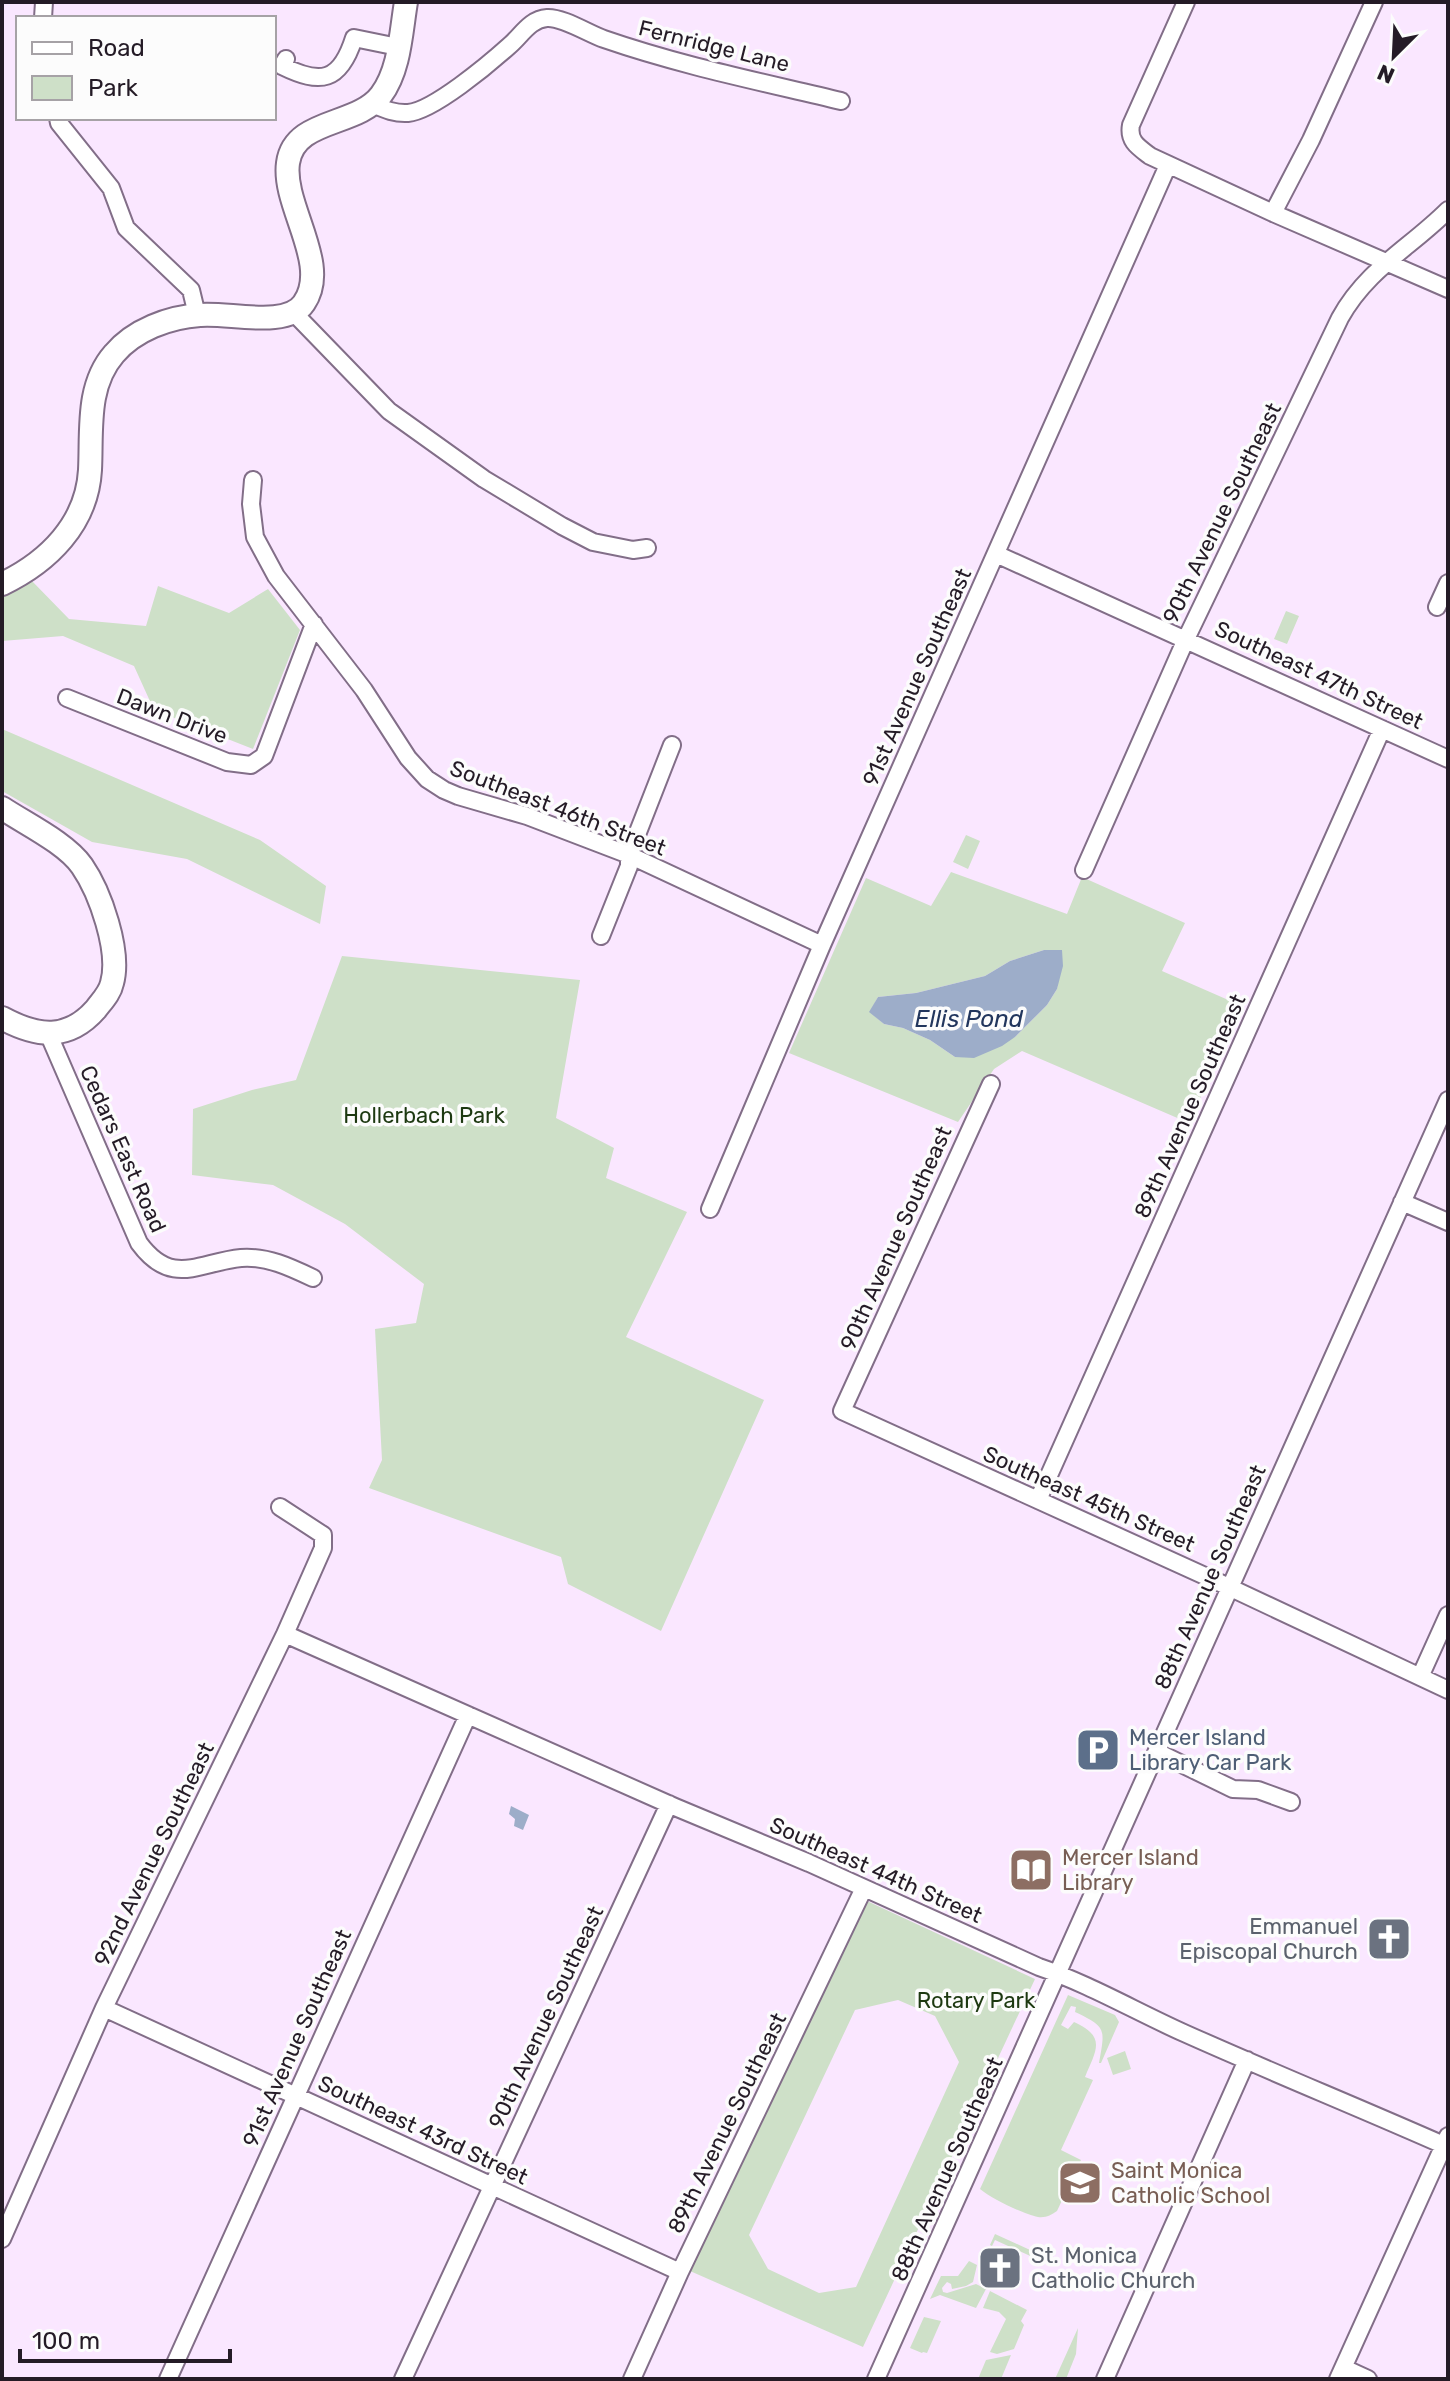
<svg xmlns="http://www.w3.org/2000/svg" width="1450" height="2381" font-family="Rubik,sans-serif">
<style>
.green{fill:#cee0c8;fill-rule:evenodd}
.water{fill:#9dadc9}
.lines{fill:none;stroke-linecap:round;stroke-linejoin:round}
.minor-casing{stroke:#826e88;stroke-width:20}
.tertiary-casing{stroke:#826e88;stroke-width:26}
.minor{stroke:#fff;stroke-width:16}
.tertiary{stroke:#fff;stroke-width:22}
.labels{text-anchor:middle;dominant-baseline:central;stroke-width:7;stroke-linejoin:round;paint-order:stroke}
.street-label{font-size:22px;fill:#241b26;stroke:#fcfcfc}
.park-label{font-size:22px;fill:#1d3911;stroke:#fcfcfc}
.service-label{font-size:22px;fill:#4e5e75;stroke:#fcfcfc;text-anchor:start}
.education-label{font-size:22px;fill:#785e54;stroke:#fcfcfc;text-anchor:start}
.worship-label{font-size:22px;fill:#5b616d;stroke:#fcfcfc;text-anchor:end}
.water-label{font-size:24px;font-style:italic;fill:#22365d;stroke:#fcfcfc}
</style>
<rect width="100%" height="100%" fill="#fae7ff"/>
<path class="green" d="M 31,580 L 69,619 L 146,626 L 158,586 L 229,613 L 268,589 L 300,630 L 253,749 L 154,710 L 134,666 L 63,636 L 2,641 L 2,597 Z
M 1286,611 L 1299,616 L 1287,644 L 1274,639 Z
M 2,729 L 260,840 L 326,886 L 320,924 L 187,859 L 92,842 L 2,791 Z
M 966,835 L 980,841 L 968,869 L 953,862 Z
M 951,872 L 1067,914 L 1082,877 L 1185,923 L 1162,971 L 1242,1006 L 1189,1123 L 1022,1051 L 994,1069 L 958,1122 L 789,1053 L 866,878 L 931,906 ZM 1044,950 L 1062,951 L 1057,989 L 1047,1005 L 1015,1037 L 955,1057 L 930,1040 L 903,1028 L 884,1024 L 870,1012 L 878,997 L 916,993 L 985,976 L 1010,961 Z
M 342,956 L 580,980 L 556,1118 L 614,1148 L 606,1178 L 687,1212 L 626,1337 L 764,1400 L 661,1631 L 568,1584 L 561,1557 L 369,1488 L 382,1460 L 375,1329 L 416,1323 L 424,1284 L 345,1224 L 273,1185 L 192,1175 L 193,1109 L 252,1090 L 296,1080 Z
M 867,1901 L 1035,1979 L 863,2347 L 690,2271 ZM 898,2000 L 935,2016 L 959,2062 L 856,2287 L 819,2293 L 768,2269 L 749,2235 L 855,2010 Z
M 1068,1995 L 1115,2015 L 1119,2022 L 1101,2063 L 1099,2063 C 1105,2029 1107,2027 1075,2012 L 1076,2007 L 1071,2006 L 1061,2025 L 1068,2029 L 1074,2022 C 1107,2037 1096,2050 1085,2077 L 1093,2080 L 1061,2150 L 1081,2160 L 1057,2211 C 1051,2215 1046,2218 1038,2217 C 1023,2214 992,2199 980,2189 Z
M 1125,2051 L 1131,2069 L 1113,2075 L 1107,2058 Z
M 995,2234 L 1041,2255 L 1054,2250 L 1048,2264 L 995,2240 L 992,2246 L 990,2245 Z
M 969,2261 L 977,2265 L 973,2282 L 966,2286 L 952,2289 L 951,2284 L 947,2282 L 942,2288 L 943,2292 L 947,2293 L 976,2284 L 986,2289 L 976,2308 L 940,2295 L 930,2299 L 941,2276 L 958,2276 Z
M 990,2291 L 1027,2310 L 1021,2321 L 1024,2325 L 1014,2349 L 997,2354 L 990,2352 L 1006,2319 L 999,2312 L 983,2308 Z
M 924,2317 L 941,2321 L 927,2353 L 923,2352 L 922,2353 L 910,2348 Z
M 1078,2328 L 1076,2354 L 1066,2379 L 1055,2379 Z
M 1011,2355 L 1001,2379 L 978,2379 L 986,2360 Z"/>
<path class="water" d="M 1044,950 L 1062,950 L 1063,966 L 1057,989 L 1047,1005 L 1015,1037 L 1002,1046 L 974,1058 L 955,1057 L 930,1040 L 903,1028 L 884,1024 L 869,1012 L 878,997 L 916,993 L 985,976 L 1010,961 Z
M 511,1806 L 529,1815 L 523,1830 L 514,1826 L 515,1819 L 509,1814 Z"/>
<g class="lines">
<g class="minor-casing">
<path id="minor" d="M 1186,2 L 1131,125 C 1128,141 1138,147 1150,156 L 1273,213 L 1448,289
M 43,18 L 44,2
M 286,59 L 282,66 C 321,85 340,82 354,38 L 398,47
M 372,104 C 384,109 395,114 408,113 C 433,111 489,64 509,46 C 521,36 530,19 547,18 C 563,17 589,34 604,39 C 682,66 762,82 841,101
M 58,118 L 59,123 L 111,188 L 126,228 L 191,290 L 197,315
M 1273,213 L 1311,140 L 1374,2
M 294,313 L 389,411 L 484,479 L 562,526 L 593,542 L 633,550 L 647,548
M 253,480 L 251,504 L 255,537 L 276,576 L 364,690 L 408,758 L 427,779 L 444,790 L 458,796 L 527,816 L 629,855 L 822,945
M 996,554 L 1448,759
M 1437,607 L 1448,583
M 67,698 L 227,762 L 251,765 L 264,756 L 314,624
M 1084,870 L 1186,639 L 1340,318 C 1367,269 1410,248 1448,210
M 601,936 L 629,866 L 629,855 L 672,745
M 48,1033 L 139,1243 C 172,1288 199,1262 241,1258 C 267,1256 290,1267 313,1278
M 991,1084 L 842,1411 L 1216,1581 L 1448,1690
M 1402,1202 L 1448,1222
M 710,1209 L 822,945 L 1168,165
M 1038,1500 L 1382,729
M 285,1634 L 675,1807 L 809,1863 L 1039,1967 C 1089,1984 1135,2011 1184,2033 C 1271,2072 1360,2108 1448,2147
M 1420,1677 L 1448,1615
M 1157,1752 L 1233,1789 L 1258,1790 L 1291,1802
M 104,2008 L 680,2272
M 2,2239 L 104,2008 L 285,1634 L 323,1548 L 323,1535 L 280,1507
M 1344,2368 L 1368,2379
M 168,2379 L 468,1715
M 403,2379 L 669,1804
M 632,2379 L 680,2272 L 864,1888
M 876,2379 L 1448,1100
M 1105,2379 L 1247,2060
M 1338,2379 L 1448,2136"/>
</g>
<g class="tertiary-casing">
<path id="tertiary" d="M 2,584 C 48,562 87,524 90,470 C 92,431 86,386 114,354 C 134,330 169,317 200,315 C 228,312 287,329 304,303 C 331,264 282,206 288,163 C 294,118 357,127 381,95 C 400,70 401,31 406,2
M 2,808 C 26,824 66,843 82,866 C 100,892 121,951 112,983 C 110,993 102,1001 96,1009 C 68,1041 37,1037 2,1018"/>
</g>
<use href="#minor" class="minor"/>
<use href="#tertiary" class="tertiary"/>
</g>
<defs>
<g id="parking-square" transform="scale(2.3)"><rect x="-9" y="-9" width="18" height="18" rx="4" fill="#5c6f8a" stroke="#fcfcfc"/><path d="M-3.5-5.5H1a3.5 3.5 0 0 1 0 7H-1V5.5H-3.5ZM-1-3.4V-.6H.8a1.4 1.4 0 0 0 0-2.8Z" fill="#fff"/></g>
<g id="library-square" transform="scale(2.3)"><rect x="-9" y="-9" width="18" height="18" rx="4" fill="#8d6e63" stroke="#fcfcfc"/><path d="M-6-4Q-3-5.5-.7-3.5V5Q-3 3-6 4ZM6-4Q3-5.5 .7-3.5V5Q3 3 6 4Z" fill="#fff"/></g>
<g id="church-square" transform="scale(2.3)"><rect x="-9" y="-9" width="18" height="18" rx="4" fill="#6b7280" stroke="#fcfcfc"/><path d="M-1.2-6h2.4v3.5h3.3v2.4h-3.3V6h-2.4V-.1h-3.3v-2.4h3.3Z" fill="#fff"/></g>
<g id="school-square" transform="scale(2.3)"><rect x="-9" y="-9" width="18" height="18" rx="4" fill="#8d6e63" stroke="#fcfcfc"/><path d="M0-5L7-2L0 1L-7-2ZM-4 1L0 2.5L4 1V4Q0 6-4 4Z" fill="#fff"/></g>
</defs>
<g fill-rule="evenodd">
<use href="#parking-square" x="1098" y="1750"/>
<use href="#library-square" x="1031" y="1870"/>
<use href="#church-square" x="1389" y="1939"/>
<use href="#school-square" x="1080" y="2183"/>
<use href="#church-square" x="1000" y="2268"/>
</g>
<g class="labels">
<g class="street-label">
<text transform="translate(714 46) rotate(14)">Fernridge Lane</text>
<text transform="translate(1222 513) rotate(-64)">90th Avenue Southeast</text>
<text transform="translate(1319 675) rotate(25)">Southeast 47th Street</text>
<text transform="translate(917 677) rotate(-66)">91st Avenue Southeast</text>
<text transform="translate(172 716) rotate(21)">Dawn Drive</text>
<text transform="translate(558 808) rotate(21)">Southeast 46th Street</text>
<text transform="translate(1190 1106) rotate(-66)">89th Avenue Southeast</text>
<text transform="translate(123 1149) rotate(66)">Cedars East Road</text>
<text transform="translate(896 1238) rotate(-66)">90th Avenue Southeast</text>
<text transform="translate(1089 1499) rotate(24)">Southeast 45th Street</text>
<text transform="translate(1210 1577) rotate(-66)">88th Avenue Southeast</text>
<text transform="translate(154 1854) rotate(-64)">92nd Avenue Southeast</text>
<text transform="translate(876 1870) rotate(24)">Southeast 44th Street</text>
<text transform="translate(546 2017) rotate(-65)">90th Avenue Southeast</text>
<text transform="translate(297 2038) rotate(-66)">91st Avenue Southeast</text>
<text transform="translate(727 2123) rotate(-64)">89th Avenue Southeast</text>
<text transform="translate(423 2130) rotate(25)">Southeast 43rd Street</text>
<text transform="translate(947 2169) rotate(-66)">88th Avenue Southeast</text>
</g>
<g class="park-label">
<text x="424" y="1115">Hollerbach Park</text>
<text x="976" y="2000">Rotary Park</text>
</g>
<g class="service-label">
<text x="1129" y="1737">Mercer Island<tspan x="1129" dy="25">Library Car Park</tspan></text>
</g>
<g class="education-label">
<text x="1062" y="1857">Mercer Island<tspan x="1062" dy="25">Library</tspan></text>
<text x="1111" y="2170">Saint Monica<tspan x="1111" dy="25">Catholic School</tspan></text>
</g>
<g class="worship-label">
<text x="1358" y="1926">Emmanuel<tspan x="1358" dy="25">Episcopal Church</tspan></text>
<text x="1031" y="2255" text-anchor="start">St. Monica<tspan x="1031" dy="25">Catholic Church</tspan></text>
</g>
<g class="water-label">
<text x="969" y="1019">Ellis Pond</text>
</g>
</g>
<rect width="1450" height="2381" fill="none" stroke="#241b26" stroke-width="8"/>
<rect x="16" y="16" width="260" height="104" fill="#fcfcfc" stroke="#a6a2a6" stroke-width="2"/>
<rect x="32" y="42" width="40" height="12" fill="#ffffff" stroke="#a6a2a6" stroke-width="2"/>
<text x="88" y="56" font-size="24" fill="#241b26">Road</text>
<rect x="32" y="76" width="40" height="24" fill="#cee0c8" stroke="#a6a2a6" stroke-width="2"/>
<text x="88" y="96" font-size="24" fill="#241b26">Park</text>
<g transform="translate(1394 56) rotate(204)" stroke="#fcfcfc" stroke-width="6" paint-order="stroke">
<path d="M0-6L14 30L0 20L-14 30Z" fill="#241b26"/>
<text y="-12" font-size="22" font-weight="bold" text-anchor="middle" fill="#241b26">N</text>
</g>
<path d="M20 2349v12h210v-12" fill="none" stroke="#241b26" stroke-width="4"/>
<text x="32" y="2349" font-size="24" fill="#241b26" stroke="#fcfcfc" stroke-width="6" paint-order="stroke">100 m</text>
</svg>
